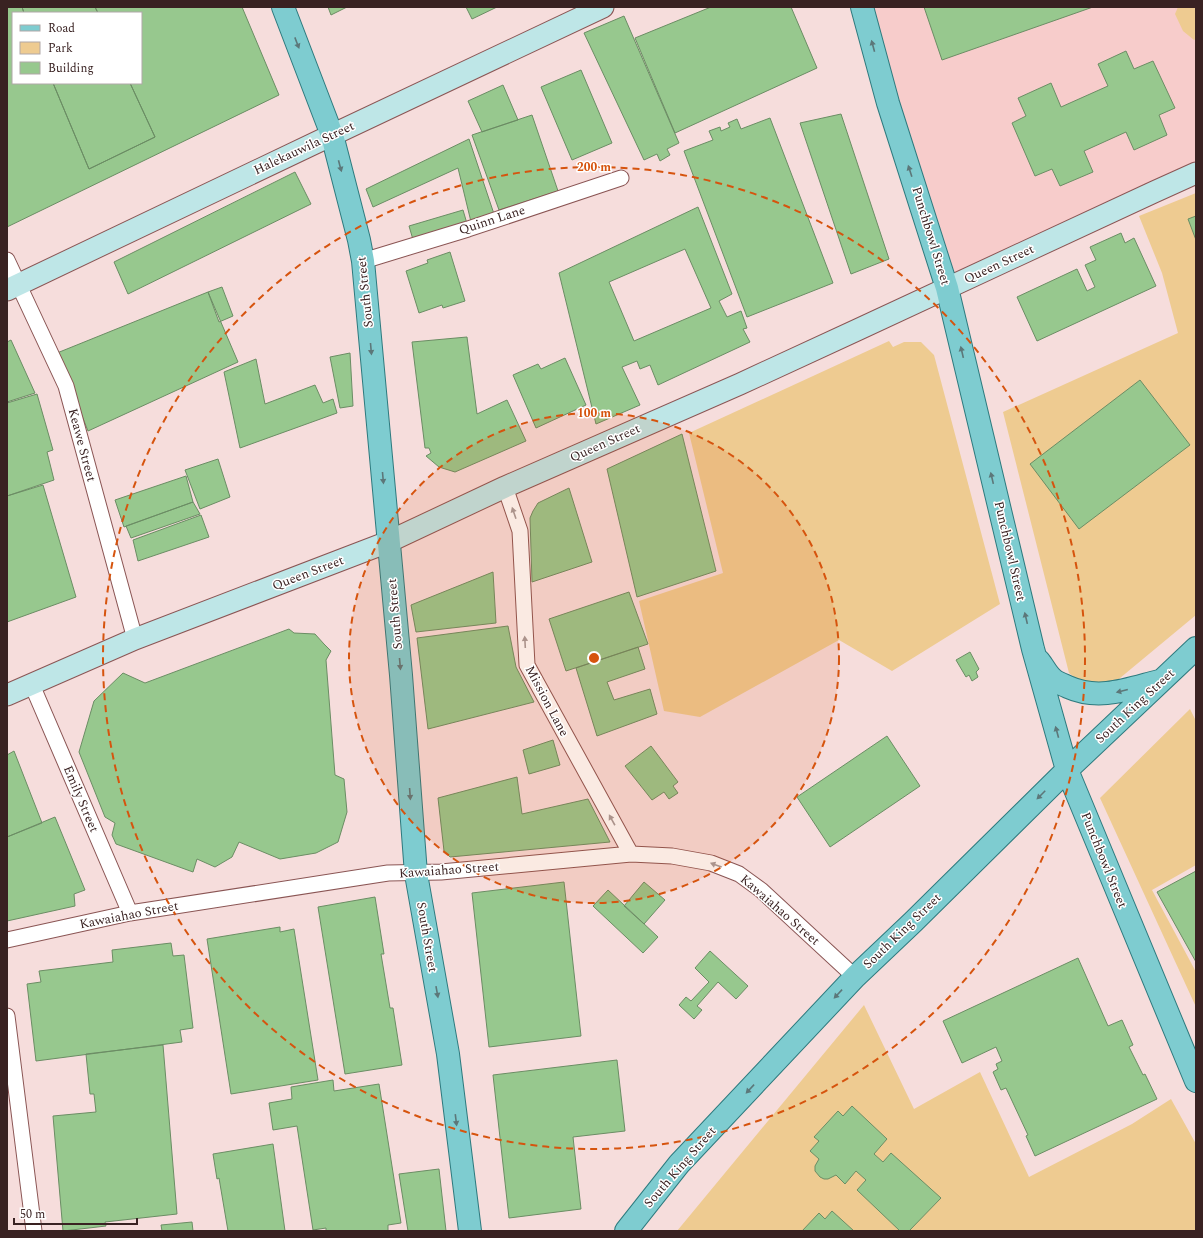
<svg xmlns="http://www.w3.org/2000/svg" width="1203" height="1238" font-family="Spectral,serif">
<style>
.built{fill:#f7cccb}
.green{fill:#eecb91}
.building{fill:#97c88e;stroke:#6b8d64;fill-rule:evenodd}
.lines{fill:none;stroke-linecap:round;stroke-linejoin:round}
.street-casing{stroke:#8a5554;stroke-width:17}
.secondary-casing{stroke:#8a5554;stroke-width:23}
.primary-casing{stroke:#2e7a7e;stroke-width:24}
.street{stroke:#fff;stroke-width:15}
.secondary{stroke:#bee6e7;stroke-width:21}
.primary{stroke:#7eccd0;stroke-width:22}
.oneway{fill:#5c7779}
.oneway2{fill:#a69c9c}
.ring{fill:none;stroke:#d6540e;stroke-width:2;stroke-dasharray:7 5}
.labels{text-anchor:middle;dominant-baseline:central;stroke-width:3;stroke-linejoin:round;paint-order:stroke}
.street-label{font-size:13px;fill:#392222;stroke:#fff}
.centre{fill:#d6540e;stroke:#fff;stroke-width:2}
.ring-label{font-size:12px;text-anchor:middle;font-weight:bold;fill:#d6540e;stroke:#fff;stroke-width:3;stroke-linejoin:round;paint-order:stroke}
</style>
<rect width="100%" height="100%" fill="#f6dddc"/>
<path class="built" d="M 862,7 L 1196,7 L 1196,178 L 947,288 Z"/>
<path class="green" d="M 1178,7 L 1196,7 L 1196,39 L 1194,40 L 1183,31 L 1175,14 Z
M 1196,193 L 1196,615 L 1108,688 L 1087,687 L 1069,673 L 1003,412 L 1178,333 L 1162,273 L 1139,216 Z
M 889,341 L 893,347 L 904,342 L 921,342 L 934,355 L 1000,604 L 892,671 L 839,640 L 700,717 L 664,711 L 639,601 L 723,573 L 689,433 Z
M 1190,709 L 1196,721 L 1196,865 L 1152,890 L 1196,972 L 1196,1007 L 1100,798 Z
M 864,1005 L 914,1109 L 980,1072 L 1029,1177 L 1132,1124 L 1171,1099 L 1196,1144 L 1196,1231 L 677,1231 Z"/>
<path class="building" d="M 7,7 L 22,7 L 24,13 L 13,13 L 13,83 L 53,83 L 89,169 L 155,137 L 130,83 L 141,83 L 141,13 L 98,13 L 95,7 L 242,7 L 279,95 L 7,227 Z
M 22,7 L 95,7 L 98,13 L 24,13 Z
M 328,7 L 347,7 L 331,15 Z
M 466,7 L 497,7 L 472,19 Z
M 711,7 L 791,7 L 817,68 L 675,133 L 635,38 Z
M 924,7 L 1093,7 L 942,60 Z
M 624,16 L 679,143 L 667,149 L 670,155 L 660,161 L 657,154 L 644,160 L 584,33 Z
M 1126,51 L 1134,69 L 1153,61 L 1175,108 L 1159,115 L 1167,135 L 1134,150 L 1126,132 L 1084,151 L 1093,172 L 1060,186 L 1052,169 L 1035,176 L 1012,123 L 1026,116 L 1018,98 L 1051,83 L 1061,107 L 1108,86 L 1098,64 Z
M 581,70 L 612,143 L 572,160 L 541,87 Z
M 53,83 L 130,83 L 155,137 L 89,169 Z
M 503,85 L 518,120 L 482,132 L 468,101 Z
M 841,114 L 889,259 L 851,274 L 800,123 Z
M 532,115 L 558,191 L 499,210 L 472,135 Z
M 770,118 L 833,283 L 747,317 L 684,151 L 713,140 L 709,131 L 720,127 L 721,131 L 730,127 L 728,123 L 737,119 L 741,129 Z
M 469,139 L 495,217 L 472,226 L 458,168 L 373,207 L 366,189 Z
M 295,172 L 311,204 L 128,294 L 114,262 Z
M 698,207 L 732,294 L 719,301 L 727,317 L 741,311 L 747,328 L 743,329 L 750,342 L 658,385 L 650,365 L 640,369 L 637,361 L 622,367 L 640,405 L 596,424 L 559,273 ZM 685,249 L 711,308 L 634,341 L 609,282 Z
M 463,210 L 468,227 L 414,243 L 409,226 Z
M 1196,216 L 1196,240 L 1188,219 Z
M 1121,233 L 1125,243 L 1134,238 L 1156,286 L 1037,341 L 1017,297 L 1077,269 L 1087,291 L 1095,287 L 1085,265 L 1096,260 L 1090,247 Z
M 450,252 L 465,301 L 443,308 L 442,305 L 419,313 L 406,271 L 428,263 L 427,260 Z
M 222,287 L 233,316 L 219,322 L 208,292 Z
M 208,292 L 238,362 L 88,431 L 57,353 Z
M 467,337 L 477,414 L 507,400 L 526,441 L 455,472 L 439,467 L 426,456 L 431,453 L 429,448 L 425,448 L 412,342 Z
M 11,340 L 35,393 L 7,402 L 7,342 Z
M 350,353 L 353,406 L 340,408 L 330,357 Z
M 565,358 L 586,405 L 536,428 L 513,375 L 538,364 L 541,369 Z
M 256,359 L 265,404 L 315,385 L 323,403 L 333,399 L 337,413 L 240,448 L 224,372 Z
M 1140,380 L 1190,445 L 1079,529 L 1030,464 Z
M 37,394 L 53,450 L 47,452 L 54,480 L 7,496 L 7,403 Z
M 682,434 L 716,571 L 637,597 L 607,469 Z
M 218,459 L 230,497 L 200,509 L 185,470 Z
M 186,476 L 193,502 L 124,527 L 115,500 Z
M 43,485 L 76,597 L 7,622 L 7,496 Z
M 569,488 L 592,562 L 532,582 L 530,518 L 533,511 L 538,503 Z
M 193,502 L 200,514 L 131,538 L 126,526 Z
M 201,515 L 209,537 L 138,561 L 133,540 Z
M 493,572 L 496,623 L 416,632 L 411,605 Z
M 629,592 L 648,644 L 566,671 L 549,619 Z
M 508,626 L 516,667 L 534,702 L 428,729 L 417,638 Z
M 289,629 L 294,633 L 315,634 L 324,644 L 331,651 L 326,660 L 335,775 L 344,779 L 347,812 L 338,842 L 316,853 L 280,859 L 239,842 L 232,857 L 215,867 L 197,859 L 193,872 L 116,844 L 112,835 L 115,823 L 105,817 L 79,752 L 94,701 L 123,673 L 145,683 Z
M 638,647 L 645,669 L 607,682 L 614,700 L 650,689 L 657,714 L 597,736 L 576,668 Z
M 970,652 L 979,669 L 976,672 L 978,677 L 972,681 L 969,675 L 966,677 L 956,660 Z
M 887,736 L 920,786 L 830,847 L 797,797 Z
M 553,740 L 560,765 L 529,774 L 523,750 Z
M 651,746 L 678,782 L 673,786 L 678,793 L 669,799 L 664,792 L 652,800 L 625,766 Z
M 14,751 L 42,823 L 7,837 L 7,755 Z
M 517,777 L 522,814 L 588,799 L 610,842 L 450,857 L 444,851 L 438,798 Z
M 55,817 L 85,890 L 74,894 L 75,906 L 7,921 L 7,837 Z
M 1196,871 L 1196,962 L 1157,892 Z
M 564,882 L 581,1036 L 489,1047 L 472,893 Z
M 644,882 L 665,900 L 644,924 L 624,906 Z
M 608,890 L 658,937 L 643,953 L 593,906 Z
M 375,897 L 384,954 L 381,954 L 390,1008 L 393,1008 L 402,1065 L 345,1074 L 318,907 Z
M 280,927 L 280,932 L 294,929 L 318,1080 L 231,1094 L 207,939 Z
M 171,943 L 173,956 L 184,955 L 193,1028 L 180,1030 L 182,1042 L 36,1061 L 27,984 L 41,982 L 39,971 L 113,962 L 112,950 Z
M 710,951 L 748,986 L 736,999 L 718,982 L 697,1006 L 702,1010 L 694,1019 L 679,1005 L 686,997 L 691,1001 L 709,982 L 695,968 Z
M 1078,958 L 1108,1026 L 1122,1020 L 1133,1045 L 1129,1047 L 1143,1075 L 1145,1074 L 1157,1099 L 1035,1156 L 1026,1136 L 1028,1135 L 1006,1088 L 1001,1090 L 993,1072 L 998,1069 L 996,1064 L 1002,1061 L 996,1047 L 962,1063 L 943,1021 Z
M 163,1045 L 177,1214 L 105,1222 L 106,1226 L 63,1231 L 53,1116 L 96,1112 L 94,1094 L 90,1094 L 86,1054 Z
M 617,1060 L 625,1131 L 573,1137 L 581,1209 L 509,1218 L 493,1075 Z
M 333,1080 L 334,1091 L 379,1084 L 401,1223 L 388,1225 L 388,1231 L 326,1231 L 326,1228 L 313,1230 L 297,1126 L 273,1130 L 269,1103 L 292,1099 L 291,1087 Z
M 852,1106 L 887,1139 L 874,1154 L 883,1162 L 891,1153 L 941,1198 L 909,1231 L 900,1231 L 857,1190 L 866,1180 L 856,1171 L 845,1184 L 836,1175 L 828,1179 L 824,1179 L 820,1177 L 815,1171 L 815,1166 L 819,1159 L 810,1151 L 819,1141 L 814,1137 L 838,1111 L 843,1116 Z
M 273,1144 L 285,1231 L 228,1231 L 219,1178 L 217,1179 L 213,1154 Z
M 439,1169 L 446,1231 L 408,1231 L 399,1174 Z
M 832,1211 L 854,1231 L 802,1231 L 819,1213 L 825,1219 Z
M 192,1222 L 193,1231 L 162,1231 L 161,1225 Z"/>
<g class="lines">
<g class="street-casing">
<path id="street" d="M 7,260 L 66,386 L 135,639
M 363,261 L 468,229 L 621,178
M 505,487 L 520,531 L 527,665 L 631,854
M 32,685 L 130,913
M 7,940 L 130,913 L 388,873 L 441,872 L 631,854 L 672,856 L 711,863 L 739,874 L 761,890 L 855,977
M 7,1016 L 34,1231"/>
</g>
<g class="secondary-casing">
<path id="secondary" d="M 7,290 L 332,135 L 603,7
M 7,695 L 135,639 L 388,542 L 505,487 L 740,384 L 857,330 L 1154,192 L 1196,173"/>
</g>
<g class="primary-casing">
<path id="primary" d="M 283,7 L 332,135 L 359,240 L 363,261 L 401,675 L 416,874 L 448,1054 L 470,1231
M 862,7 L 888,103 L 947,288 L 1033,649 L 1067,770 L 1196,1081
M 1039,661 C 1044,667 1048,676 1054,680 C 1058,683 1064,685 1068,687 C 1099,701 1128,689 1159,681
M 626,1231 L 679,1164 L 855,977 L 913,922 L 1067,770 L 1196,648"/>
</g>
<use href="#street" class="street"/>
<use href="#secondary" class="secondary"/>
<use href="#primary" class="primary"/>
</g>
<defs><path id="oneway-solid" d="M-6-.8H1V-3.2L6.5 0L1 3.2V.8H-6Z"/></defs>
<g class="oneway">
<use href="#oneway-solid" transform="translate(297 43) rotate(69)"/>
<use href="#oneway-solid" transform="translate(873 46) rotate(-105)"/>
<use href="#oneway-solid" transform="translate(340 166) rotate(75)"/>
<use href="#oneway-solid" transform="translate(910 171) rotate(-108)"/>
<use href="#oneway-solid" transform="translate(371 349) rotate(85)"/>
<use href="#oneway-solid" transform="translate(962 352) rotate(-103)"/>
<use href="#oneway-solid" transform="translate(383 478) rotate(85)"/>
<use href="#oneway-solid" transform="translate(992 478) rotate(-103)"/>
<use href="#oneway-solid" transform="translate(1026 618) rotate(-103)"/>
<use href="#oneway-solid" transform="translate(400 664) rotate(85)"/>
<use href="#oneway-solid" transform="translate(1122 691) rotate(166)"/>
<use href="#oneway-solid" transform="translate(1057 732) rotate(-105)"/>
<use href="#oneway-solid" transform="translate(410 794) rotate(86)"/>
<use href="#oneway-solid" transform="translate(1041 795) rotate(135)"/>
<use href="#oneway-solid" transform="translate(437 992) rotate(80)"/>
<use href="#oneway-solid" transform="translate(838 994) rotate(133)"/>
<use href="#oneway-solid" transform="translate(750 1089) rotate(133)"/>
<use href="#oneway-solid" transform="translate(456 1120) rotate(83)"/>
</g>
<g class="oneway2">
<use href="#oneway-solid" transform="translate(514 513) rotate(-109)"/>
<use href="#oneway-solid" transform="translate(525 642) rotate(-93)"/>
<use href="#oneway-solid" transform="translate(612 820) rotate(-119)"/>
<use href="#oneway-solid" transform="translate(716 865) rotate(-160)"/>
</g>
<circle cx="594" cy="658" r="245" fill="#d6540e" fill-opacity=".12"/>
<g class="ring">
<circle cx="594" cy="658" r="245"/>
<circle cx="594" cy="658" r="491"/>
</g>
<g class="labels">
<g class="street-label">
<text transform="translate(304 148) rotate(-25)">Halekauwila Street</text>
<text transform="translate(492 220) rotate(-18)">Quinn Lane</text>
<text transform="translate(931 236) rotate(73)">Punchbowl Street</text>
<text transform="translate(999 264) rotate(-25)">Queen Street</text>
<text transform="translate(365 292) rotate(-96)">South Street</text>
<text transform="translate(605 443) rotate(-24)">Queen Street</text>
<text transform="translate(82 445) rotate(75)">Keawe Street</text>
<text transform="translate(1010 551) rotate(77)">Punchbowl Street</text>
<text transform="translate(308 573) rotate(-21)">Queen Street</text>
<text transform="translate(395 614) rotate(-95)">South Street</text>
<text transform="translate(547 701) rotate(62)">Mission Lane</text>
<text transform="translate(1135 706) rotate(-43)">South King Street</text>
<text transform="translate(81 799) rotate(67)">Emily Street</text>
<text transform="translate(1104 860) rotate(68)">Punchbowl Street</text>
<text transform="translate(449 870) rotate(-4)">Kawaiahao Street</text>
<text transform="translate(780 910) rotate(41)">Kawaiahao Street</text>
<text transform="translate(129 915) rotate(-11)">Kawaiahao Street</text>
<text transform="translate(902 931) rotate(-44)">South King Street</text>
<text transform="translate(427 937) rotate(80)">South Street</text>
<text transform="translate(680 1167) rotate(-49)">South King Street</text>
</g>
</g>
<circle cx="594" cy="658" r="6" class="centre"/>
<g class="ring-label">
<text x="594" y="171">200 m</text>
<text x="594" y="417">100 m</text>
</g>
<rect width="1203" height="1238" fill="none" stroke="#392222" stroke-width="16"/>
<rect x="12" y="12" width="130" height="72" fill="#ffffff" stroke="#b0a7a7"/>
<rect x="20" y="25" width="20" height="6" fill="#7eccd0" stroke="#b0a7a7"/>
<text x="48" y="32" font-size="12" fill="#392222">Road</text>
<rect x="20" y="42" width="20" height="12" fill="#eecb91" stroke="#b0a7a7"/>
<text x="48" y="52" font-size="12" fill="#392222">Park</text>
<rect x="20" y="62" width="20" height="12" fill="#97c88e" stroke="#b0a7a7"/>
<text x="48" y="72" font-size="12" fill="#392222">Building</text>
<path d="M14 1218v6h123v-6" fill="none" stroke="#392222" stroke-width="2"/>
<text x="20" y="1218" font-size="12" fill="#392222" stroke="#ffffff" stroke-width="3" paint-order="stroke">50 m</text>
</svg>
